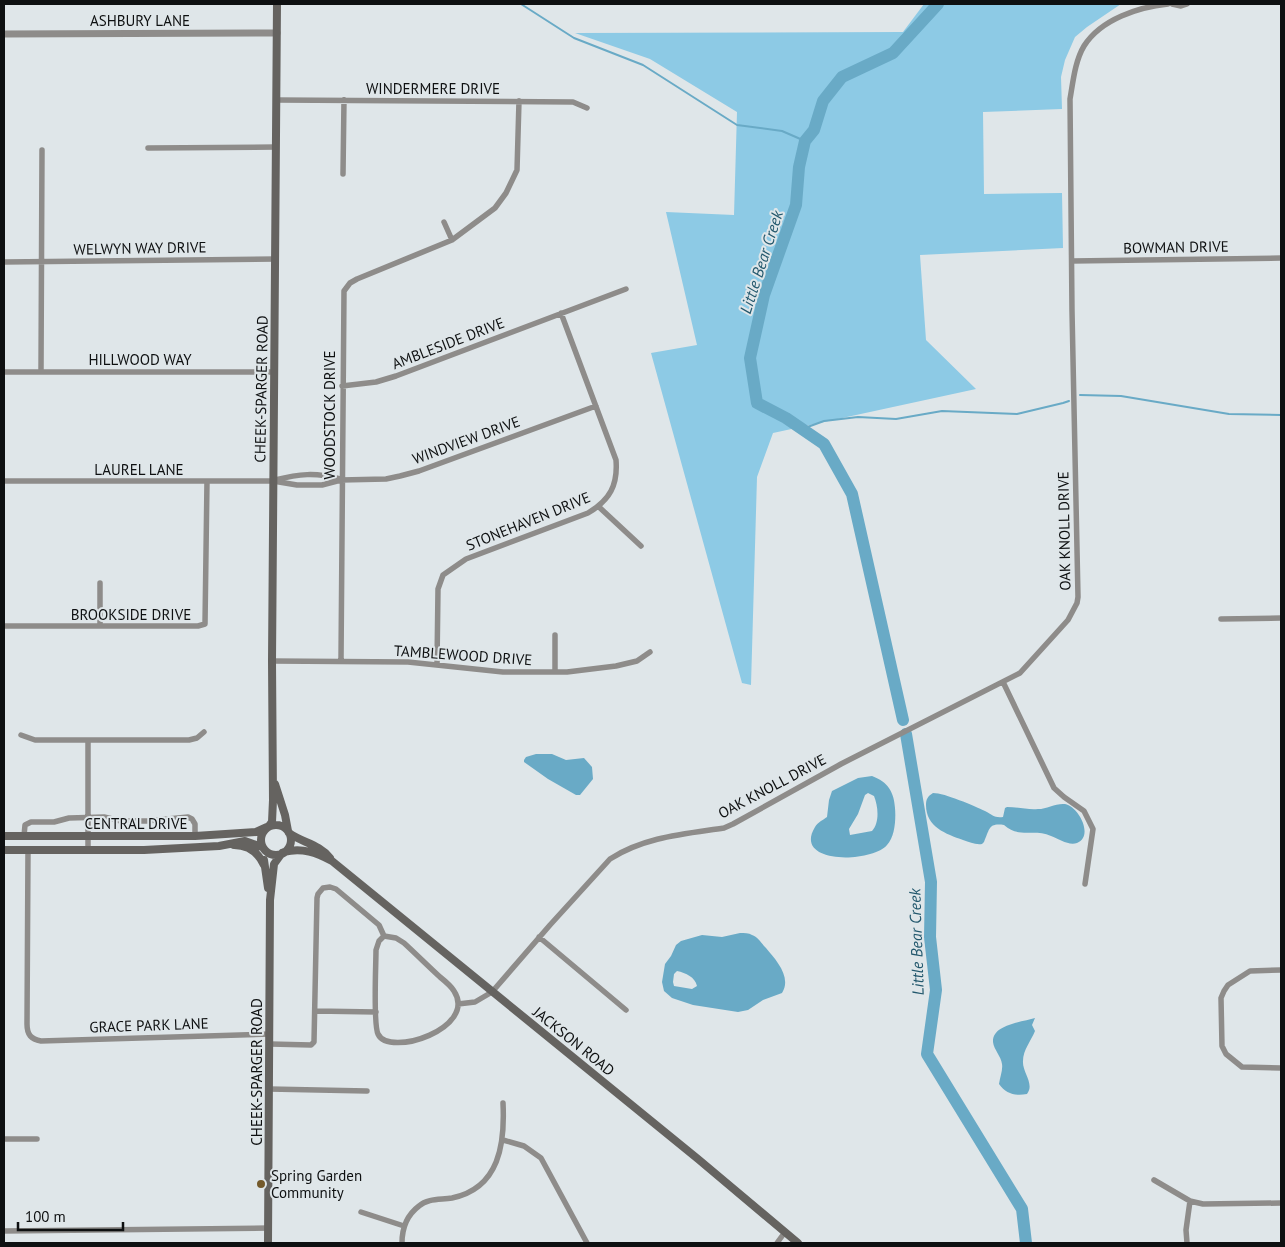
<svg xmlns="http://www.w3.org/2000/svg" width="1285" height="1247" font-family="'PT Sans',sans-serif">
<style>
.green{fill:#8dcae5}
.water{fill:#69aac6;fill-rule:evenodd}
.lines{fill:none;stroke-linecap:round;stroke-linejoin:round}
.stream{stroke:#69aac6;stroke-width:2}
.river{stroke:#69aac6;stroke-width:12}
.minor{stroke:#8e8c8a;stroke-width:5.5}
.tertiary{stroke:#8e8c8a;stroke-width:7}
.secondary{stroke:#656360;stroke-width:8}
.poi-dot{fill:#745a2b;stroke:#dfe6e9;stroke-width:2}
.labels{text-anchor:middle;dominant-baseline:central;stroke-width:4;stroke-linejoin:round;paint-order:stroke}
.street-label{font-size:15px;fill:#0e1011;stroke:#dfe6e9}
.poi-label{font-size:15px;fill:#0e1011;stroke:#dfe6e9;text-anchor:start}
.water-label{font-size:16px;font-style:italic;fill:#23586d;stroke:#dfe6e9}
</style>
<rect width="100%" height="100%" fill="#dfe6e9"/>
<path class="green" d="M 924,4 L 1121,4 L 1087,27 L 1075,37 L 1065,60 L 1061,77 L 1062,109 L 983,112 L 984,194 L 1062,193 L 1063,248 L 920,255 L 926,340 L 976,389 L 773,433 L 757,477 L 751,685 L 742,683 L 651,353 L 697,345 L 666,212 L 734,215 L 737,112 L 650,59 L 575,33 L 903,32 Z"/>
<path class="water" d="M 536,754 L 552,754 L 566,760 L 584,758 L 592,767 L 593,779 L 580,795 L 576,795 L 548,779 L 524,762 L 524,760 L 526,757 Z
M 872,776 C 888,782 894,792 895,808 C 896,819 895,837 887,845 C 872,863 792,865 815,827 C 818,822 823,820 827,817 L 829,800 L 832,791 L 858,778 ZM 868,793 L 874,796 C 878,806 880,822 872,831 L 850,835 L 849,829 L 858,814 L 865,795 Z
M 933,793 C 945,793 974,806 985,811 C 993,815 994,818 1003,817 L 1005,808 L 1007,807 C 1018,807 1028,810 1038,809 C 1047,809 1056,803 1065,804 C 1079,807 1094,836 1077,843 C 1069,846 1059,839 1051,836 C 1034,828 1019,839 1004,825 C 988,823 990,829 984,842 L 982,844 C 975,845 970,842 963,840 C 946,834 926,827 926,805 C 926,799 928,796 933,793 Z
M 740,933 C 744,933 749,933 752,935 C 758,937 762,944 766,948 C 776,960 792,977 782,993 L 763,1000 L 748,1010 L 738,1012 L 693,1005 L 672,998 L 664,991 L 662,982 L 665,964 L 671,956 L 676,945 L 681,941 L 702,935 L 722,937 ZM 677,971 C 686,973 695,977 697,986 L 692,989 L 674,986 L 673,982 L 674,974 Z
M 1035,1018 L 1032,1025 L 1035,1031 C 1031,1041 1023,1050 1023,1061 C 1022,1072 1035,1084 1027,1094 C 1015,1096 1006,1094 999,1084 C 1000,1077 1003,1070 1002,1064 C 1001,1056 994,1050 993,1042 C 992,1024 1023,1022 1035,1018 Z"/>
<g class="lines">
<path class="stream" d="M 521,4 L 574,38 L 643,65 L 737,125 L 782,131 L 805,141
M 1080,395 L 1121,396 L 1229,414 L 1281,415
M 802,429 L 824,421 L 858,417 L 896,419 L 942,411 L 1017,414 L 1063,403 L 1069,401"/>
<path class="river" d="M 903,720 L 852,494 L 824,444 L 786,418 L 757,403 L 750,358 L 764,295 L 796,205 L 799,167 L 805,141 L 814,130 L 823,101 L 842,77 L 893,53 L 938,4
M 906,734 L 931,882 L 930,937 L 936,990 L 927,1054 L 1022,1209 L 1026,1243"/>
<path class="minor" d="M 1172,4 L 1181,6 L 1187,4
M 277,100 L 573,102 L 587,108
M 148,148 L 276,147
M 343,174 L 344,100
M 444,222 L 452,240
M 1072,261 L 1281,258
M 4,262 L 276,259
M 4,372 L 275,372
M 41,372 L 42,150
M 342,386 L 376,382 L 396,376 L 626,289
M 275,480 C 299,474 315,472 340,479
M 4,481 L 273,481 L 297,485 L 322,485 L 341,480 L 386,479 L 400,476 L 419,471 L 596,406
M 599,507 L 641,546
M 100,583 L 100,626
M 1221,619 L 1281,618
M 4,626 L 198,626 L 205,624 L 207,481
M 555,635 L 555,672
M 272,661 L 408,662 L 503,672 L 567,672 L 616,666 L 637,661 L 650,652
M 341,661 L 344,291 L 350,283 L 357,279 L 452,240 L 495,208 L 506,193 L 517,170 L 519,101
M 437,664 L 438,589 L 443,575 L 466,559 L 588,513 C 610,500 618,485 616,460 L 561,313
M 1003,682 L 1054,788 L 1064,797 L 1084,811 L 1093,829 L 1085,884
M 21,735 L 35,740 L 189,740 L 197,738 L 204,732
M 88,740 L 88,850
M 24,836 L 25,825 L 31,822 L 54,822 L 69,818 L 104,817 L 121,821 L 147,821 L 188,817 L 192,819 L 195,824 L 195,836
M 28,850 L 27,1024 C 27,1035 31,1039 41,1041 L 270,1034
M 384,936 L 396,938 L 404,943 C 416,954 428,966 440,977 C 445,981 451,986 454,991 C 478,1028 389,1058 378,1034 C 373,1024 376,966 376,950 L 379,941 Z
M 539,937 L 626,1010
M 1281,970 L 1250,971 L 1228,985 L 1224,991 L 1221,998 L 1222,1046 L 1226,1054 L 1242,1067 L 1281,1068
M 458,1004 L 475,1002 L 492,992 L 550,925 L 610,859 C 644,837 684,834 724,828 L 733,824 L 841,764 L 1020,673 L 1068,620 L 1077,603 L 1078,597 L 1072,311 L 1070,99 C 1073,82 1075,61 1084,46 C 1101,19 1139,7 1168,4
M 315,1011 L 376,1012
M 270,1044 L 311,1045 L 314,1042 L 317,898 L 318,894 L 323,888 L 330,887 L 336,889 L 379,925 L 384,936
M 269,1089 L 367,1091
M 4,1139 L 37,1139
M 503,1140 L 524,1146 L 541,1158 L 587,1243
M 1154,1180 L 1190,1201 L 1203,1204 L 1281,1203
M 361,1212 L 404,1226
M 4,1231 L 269,1228
M 402,1243 C 402,1229 407,1215 419,1206 C 428,1198 441,1200 452,1198 C 500,1188 505,1143 503,1103
M 777,1243 L 785,1232
M 1187,1243 L 1186,1230 L 1190,1201"/>
<path class="tertiary" d="M 4,34 L 277,33"/>
<path class="secondary" d="M 275,784 L 285,815 L 288,831
M261 840a15 15 0 1 1 30 0a15 15 0 1 1-30 0Z
M 269,826 L 272,822 L 273,800 L 272,661 L 277,4
M 289,833 C 303,843 319,844 330,858
M 4,836 L 195,836 L 256,832 L 267,827
M 234,845 C 248,845 258,852 264,865
M 4,850 L 144,850 L 219,846 L 245,841 L 262,847
M 284,852 C 302,847 317,853 332,861 L 698,1159 L 798,1243
M 264,860 L 268,888
M 268,1243 L 270,900 L 274,864 L 282,853"/>
</g>
<circle class="poi-dot" cx="261" cy="1184" r="5"/>
<g class="labels">
<g class="street-label">
<text x="140" y="20">ASHBURY LANE</text>
<text x="433" y="88">WINDERMERE DRIVE</text>
<text transform="translate(1176 247) rotate(-1)">BOWMAN DRIVE</text>
<text transform="translate(140 248) rotate(-1)">WELWYN WAY DRIVE</text>
<text transform="translate(448 343) rotate(-21)">AMBLESIDE DRIVE</text>
<text x="140" y="359">HILLWOOD WAY</text>
<text transform="translate(261 389) rotate(-89)">CHEEK-SPARGER ROAD</text>
<text transform="translate(329 415) rotate(-90)">WOODSTOCK DRIVE</text>
<text transform="translate(466 440) rotate(-20)">WINDVIEW DRIVE</text>
<text x="139" y="469">LAUREL LANE</text>
<text transform="translate(528 521) rotate(-22)">STONEHAVEN DRIVE</text>
<text transform="translate(1064 531) rotate(-91)">OAK KNOLL DRIVE</text>
<text x="131" y="614">BROOKSIDE DRIVE</text>
<text transform="translate(463 655) rotate(4)">TAMBLEWOOD DRIVE</text>
<text transform="translate(772 786) rotate(-28)">OAK KNOLL DRIVE</text>
<text x="136" y="823">CENTRAL DRIVE</text>
<text transform="translate(149 1025) rotate(-2)">GRACE PARK LANE</text>
<text transform="translate(574 1041) rotate(39)">JACKSON ROAD</text>
<text transform="translate(256 1072) rotate(-90)">CHEEK-SPARGER ROAD</text>
</g>
<g class="poi-label">
<text x="271" y="1175">Spring Garden<tspan x="271" dy="17">Community</tspan></text>
</g>
<g class="water-label">
<text transform="translate(761 262) rotate(-72)">Little Bear Creek</text>
<text transform="translate(916 942) rotate(-92)">Little Bear Creek</text>
</g>
</g>
<rect width="1285" height="1247" fill="none" stroke="#0e1011" stroke-width="10"/>
<path d="M18 1222v8h105v-8" fill="none" stroke="#0e1011" stroke-width="2.5"/>
<text x="25" y="1222" font-size="15" fill="#0e1011" stroke="#dfe6e9" stroke-width="4" paint-order="stroke">100 m</text>
</svg>
